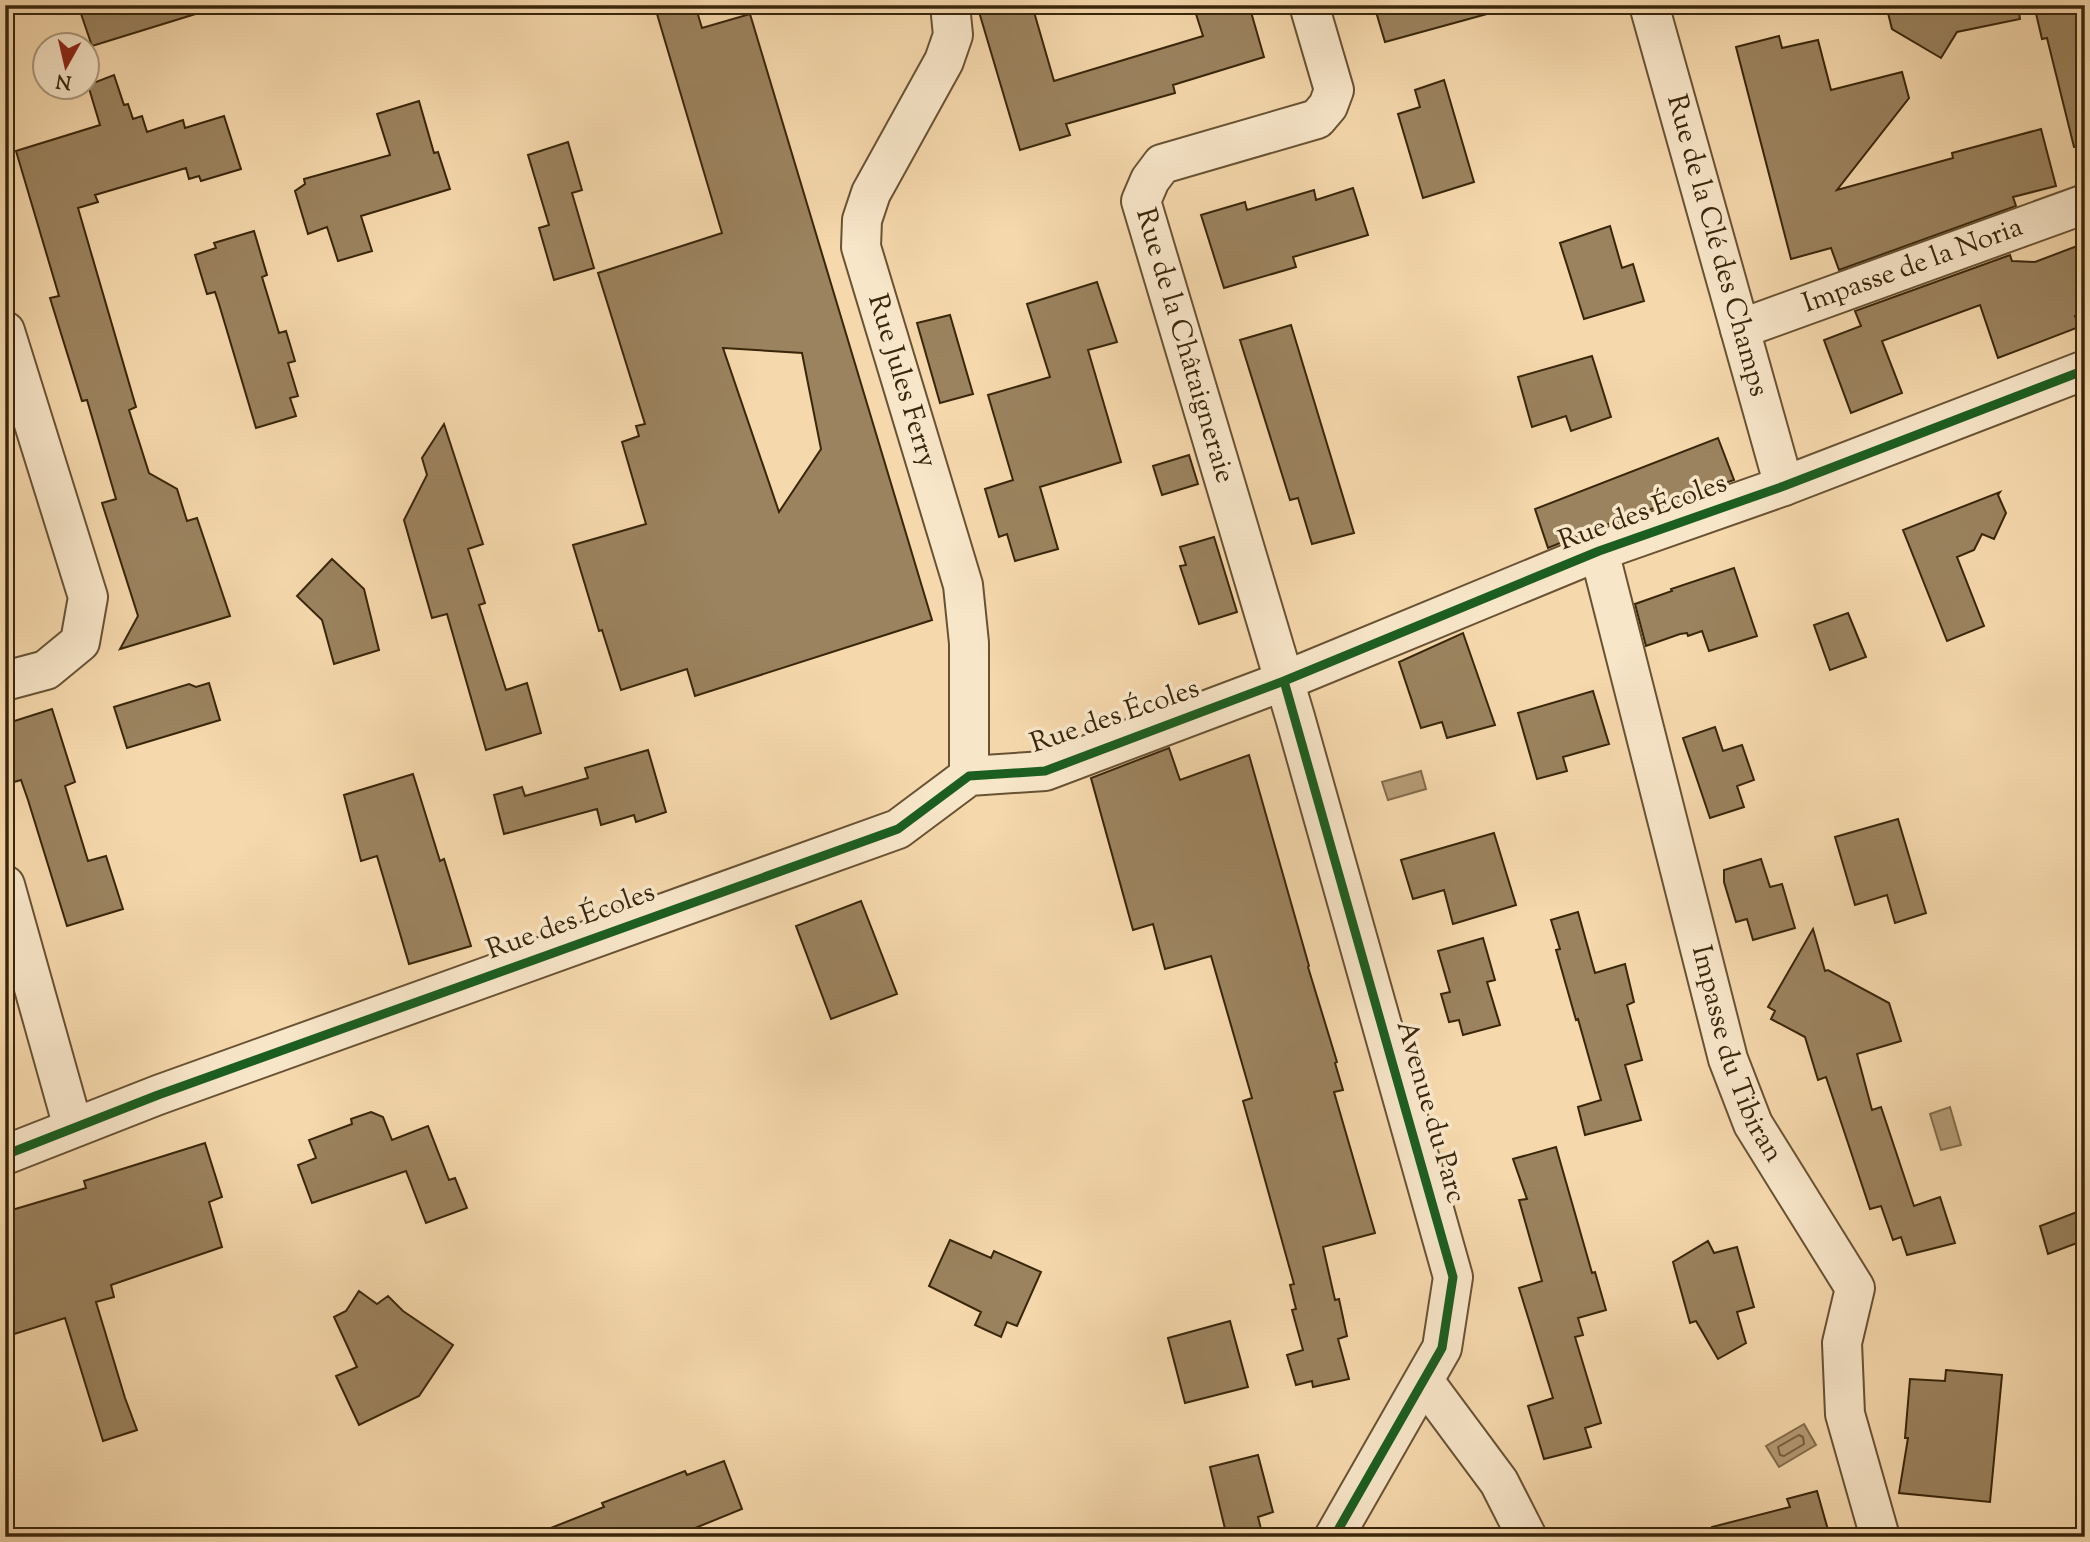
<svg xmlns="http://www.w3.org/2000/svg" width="2090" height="1542" font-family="'Sorts Mill Goudy',serif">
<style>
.water{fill:#b59b75;stroke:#836c4b;stroke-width:2}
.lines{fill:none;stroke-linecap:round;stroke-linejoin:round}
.shore{stroke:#776040;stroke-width:2}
.building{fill:#9b835f;stroke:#39260b;stroke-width:2;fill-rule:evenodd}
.minor-casing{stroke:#685233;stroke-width:42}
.minor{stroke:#f8e6c9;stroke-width:38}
.cycleway-casing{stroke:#f8e6c9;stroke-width:13}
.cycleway{stroke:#1b5e20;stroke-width:9}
.labels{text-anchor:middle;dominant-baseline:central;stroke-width:7;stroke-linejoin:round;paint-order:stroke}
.street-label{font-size:28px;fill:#39260b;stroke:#f8e6c9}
</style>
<rect width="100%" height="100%" fill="#f5d8ac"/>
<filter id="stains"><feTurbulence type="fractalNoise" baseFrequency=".00286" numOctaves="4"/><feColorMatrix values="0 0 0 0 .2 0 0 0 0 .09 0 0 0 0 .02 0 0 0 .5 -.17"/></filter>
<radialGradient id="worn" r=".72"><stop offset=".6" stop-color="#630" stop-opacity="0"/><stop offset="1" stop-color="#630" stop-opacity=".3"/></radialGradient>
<path class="water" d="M 1421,771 L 1426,789 L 1388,800 L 1382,782 Z
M 1950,1107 L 1961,1145 L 1941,1150 L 1930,1114 Z
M 1804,1424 L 1816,1445 L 1779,1467 L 1766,1446 Z"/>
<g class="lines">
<path class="shore" d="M 1799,1435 L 1803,1437 L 1804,1444 L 1784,1456 L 1780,1455 L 1778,1447 Z"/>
</g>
<path class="building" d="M 78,5 L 201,5 L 202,12 L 92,46 Z
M 688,5 L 695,5 L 702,28 L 750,14 L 932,620 L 695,696 L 687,669 L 621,690 L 602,630 L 599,631 L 573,545 L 646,524 L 622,442 L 639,436 L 636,426 L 645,424 L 598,273 L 722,233 L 657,14 ZM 723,348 L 802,353 L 821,449 L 779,512 Z
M 977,5 L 1032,5 L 1054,81 L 1203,36 L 1195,11 L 1215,5 L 1249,5 L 1264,57 L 1173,85 L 1175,93 L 1066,124 L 1070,135 L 1020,150 Z
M 1374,5 L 1486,5 L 1487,14 L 1385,42 Z
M 1886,5 L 2018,5 L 2020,19 L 1957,32 L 1941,58 L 1892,29 Z
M 2034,5 L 2085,5 L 2085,146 L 2074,147 L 2047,38 L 2042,39 Z
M 1779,36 L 1782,48 L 1818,40 L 1831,90 L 1902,72 L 1909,98 L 1837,190 L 1953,158 L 1952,153 L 2041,129 L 2056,186 L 2013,197 L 2016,206 L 1839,270 L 1831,248 L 1791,259 L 1736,47 Z
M 114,75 L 124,105 L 128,104 L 133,119 L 142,116 L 147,132 L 183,120 L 185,128 L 224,116 L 241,169 L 201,181 L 199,176 L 189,179 L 186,168 L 95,195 L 98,202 L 78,208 L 136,407 L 129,410 L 149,473 L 177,489 L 187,521 L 197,518 L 230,616 L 120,649 L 138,616 L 102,503 L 116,499 L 87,400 L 82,401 L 50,298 L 59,296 L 16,151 L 100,125 L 88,85 Z
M 1444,80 L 1474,182 L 1423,198 L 1398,114 L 1420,107 L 1415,90 Z
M 419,101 L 434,153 L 438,152 L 450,189 L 361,216 L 372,251 L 338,261 L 327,227 L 308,234 L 295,191 L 305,184 L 304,179 L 390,155 L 377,114 Z
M 568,142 L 582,190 L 572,193 L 594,268 L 554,280 L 539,228 L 549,225 L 528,155 Z
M 1353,188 L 1368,235 L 1293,257 L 1296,267 L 1224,288 L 1201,215 L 1245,202 L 1247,210 L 1314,190 L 1316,200 Z
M 1610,226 L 1622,268 L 1633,264 L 1644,301 L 1584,319 L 1560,243 Z
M 254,231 L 267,275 L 262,277 L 279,333 L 286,331 L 295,361 L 288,363 L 298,396 L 290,398 L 296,416 L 256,428 L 219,304 L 215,292 L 207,294 L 195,255 L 216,248 L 214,243 Z
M 2085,243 L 2085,313 L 2075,316 L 2079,327 L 1998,358 L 1980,305 L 1882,341 L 1902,393 L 1851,413 L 1824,340 L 1861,326 L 1855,311 L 2010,255 L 2012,261 L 2035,262 Z
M 1097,282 L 1117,342 L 1088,350 L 1121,462 L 1040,487 L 1058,549 L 1015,561 L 1007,534 L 999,537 L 985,489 L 1013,480 L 988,395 L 1050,377 L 1027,304 Z
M 950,315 L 973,394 L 940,403 L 917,323 Z
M 1291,325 L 1354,533 L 1312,544 L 1298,498 L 1290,500 L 1240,340 Z
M 1592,356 L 1611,417 L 1571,431 L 1566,416 L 1532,427 L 1518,377 Z
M 444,424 L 483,544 L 468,549 L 485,603 L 479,605 L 506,690 L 527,683 L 541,733 L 486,750 L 447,614 L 432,618 L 404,520 L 427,475 L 422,458 Z
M 1718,438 L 1734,480 L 1592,530 L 1548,548 L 1535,509 Z
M 1189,455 L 1198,484 L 1162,495 L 1153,466 Z
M 2000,492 L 1998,495 L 2006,513 L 1994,539 L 1982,534 L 1974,550 L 1957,557 L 1984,626 L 1947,641 L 1903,530 Z
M 1214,537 L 1237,612 L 1199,624 L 1180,566 L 1186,565 L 1180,547 Z
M 332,559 L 364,589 L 379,650 L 334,664 L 322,620 L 297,596 Z
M 1734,568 L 1757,636 L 1709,651 L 1702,631 L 1688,636 L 1687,633 L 1680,634 L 1646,646 L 1635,604 L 1672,591 L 1671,589 Z
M 1848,613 L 1866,657 L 1830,670 L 1814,625 Z
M 1463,633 L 1495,725 L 1447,738 L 1442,722 L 1421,728 L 1399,662 Z
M 209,683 L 220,720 L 127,748 L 114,707 L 189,684 L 196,687 Z
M 1593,691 L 1609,744 L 1563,757 L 1567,771 L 1537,779 L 1518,713 Z
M 52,709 L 75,782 L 65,786 L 88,861 L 106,856 L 123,909 L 67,926 L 28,800 L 21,780 L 14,782 L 5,753 L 5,724 Z
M 1715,727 L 1723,751 L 1742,745 L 1754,780 L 1737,786 L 1744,807 L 1710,818 L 1683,738 Z
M 1169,748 L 1180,780 L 1249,755 L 1309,966 L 1308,967 L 1337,1062 L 1335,1063 L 1343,1090 L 1334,1092 L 1375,1233 L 1323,1247 L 1335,1300 L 1339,1299 L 1347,1336 L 1338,1339 L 1349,1379 L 1313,1387 L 1312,1381 L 1296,1385 L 1287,1355 L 1303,1350 L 1292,1310 L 1296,1309 L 1290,1285 L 1294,1284 L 1243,1101 L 1252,1098 L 1211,956 L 1165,969 L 1153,924 L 1133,930 L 1091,778 Z
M 648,750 L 666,812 L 636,822 L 634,815 L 601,825 L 597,809 L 504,834 L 494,795 L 522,787 L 525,796 L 588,778 L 585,768 Z
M 413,774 L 440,861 L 444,859 L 471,946 L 409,964 L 377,856 L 361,861 L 344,795 Z
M 1898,819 L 1926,913 L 1895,923 L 1887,895 L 1855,905 L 1835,837 Z
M 1494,833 L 1516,905 L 1453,924 L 1444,890 L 1413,899 L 1401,860 Z
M 1761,859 L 1770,887 L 1782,884 L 1795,928 L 1753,940 L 1747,919 L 1736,922 L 1724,882 L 1724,870 Z
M 861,901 L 897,994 L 831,1019 L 796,926 Z
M 1578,912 L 1595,973 L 1625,964 L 1634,1002 L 1627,1005 L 1642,1060 L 1625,1065 L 1641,1120 L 1585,1135 L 1578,1107 L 1601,1100 L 1578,1019 L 1576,1020 L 1556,950 L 1560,949 L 1551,920 Z
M 1813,929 L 1825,971 L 1828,970 L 1889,1003 L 1901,1041 L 1857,1054 L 1872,1110 L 1881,1107 L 1914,1206 L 1940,1197 L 1955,1243 L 1907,1255 L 1901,1237 L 1893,1240 L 1881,1206 L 1870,1209 L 1826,1077 L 1818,1080 L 1805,1037 L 1771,1019 L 1775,1011 L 1768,1007 Z
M 1483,938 L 1495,980 L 1487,982 L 1500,1025 L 1463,1035 L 1459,1020 L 1449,1022 L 1441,994 L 1450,992 L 1438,951 Z
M 371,1112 L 383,1117 L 392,1140 L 428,1126 L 449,1180 L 455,1178 L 467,1208 L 426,1223 L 406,1171 L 312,1203 L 298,1165 L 316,1158 L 309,1140 L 352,1124 L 351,1119 Z
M 205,1143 L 222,1197 L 209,1202 L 222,1247 L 111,1285 L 114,1297 L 96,1302 L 125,1398 L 137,1430 L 103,1441 L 65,1318 L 5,1337 L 5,1212 L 86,1188 L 84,1181 Z
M 1556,1147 L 1592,1273 L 1595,1272 L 1606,1310 L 1578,1318 L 1583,1335 L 1575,1337 L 1601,1423 L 1585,1428 L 1591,1447 L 1544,1459 L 1528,1406 L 1553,1398 L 1519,1288 L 1542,1281 L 1519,1200 L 1527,1199 L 1513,1159 Z
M 2085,1209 L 2085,1240 L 2048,1254 L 2040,1226 Z
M 950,1240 L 991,1258 L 994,1251 L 1041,1272 L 1017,1326 L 1007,1322 L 1001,1337 L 975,1325 L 981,1312 L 929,1286 Z
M 1708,1241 L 1714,1253 L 1737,1247 L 1754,1307 L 1737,1312 L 1746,1343 L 1718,1359 L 1696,1321 L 1690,1323 L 1673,1262 Z
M 359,1291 L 377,1304 L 388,1296 L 403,1311 L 453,1345 L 419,1396 L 359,1425 L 336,1376 L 357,1367 L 334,1317 L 346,1311 Z
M 1230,1321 L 1248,1387 L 1185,1403 L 1168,1338 Z
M 1946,1370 L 2002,1375 L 1990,1502 L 1899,1493 L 1908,1438 L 1905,1438 L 1910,1379 L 1945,1381 Z
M 1258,1455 L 1273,1512 L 1258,1517 L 1263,1537 L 1227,1537 L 1210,1467 Z
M 724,1461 L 742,1509 L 673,1537 L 533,1537 L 533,1535 L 604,1507 L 602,1503 L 685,1471 L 687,1475 Z
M 1817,1491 L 1830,1537 L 1714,1537 L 1712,1527 L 1790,1507 L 1787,1499 Z"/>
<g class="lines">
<g class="minor-casing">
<g id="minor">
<path id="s1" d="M 950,5 L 953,35 L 944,61 L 871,193 L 862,220 L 861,247 L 963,585 L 969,643 L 969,776"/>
<path id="s2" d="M 1309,5 L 1334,90 L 1328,106 L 1317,119 L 1162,164 L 1150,180 L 1141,201 L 1295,717 L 1453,1277 L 1442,1348 L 1334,1537"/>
<path id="s3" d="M 1649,5 L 1784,486"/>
<path id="s4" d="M 1740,329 L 2085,204"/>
<path d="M 5,331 L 88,597 L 80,642 L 46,670 L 5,681"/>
<path id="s5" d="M 1599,551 L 1728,1059 L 1753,1124 L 1855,1288 L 1842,1343 L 1845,1414 L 1880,1537"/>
<path d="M 5,885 L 73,1127"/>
<path d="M 5,1155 L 158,1095 L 898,829 L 969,776 L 1045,771 L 1284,681 L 1599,551 L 1784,486 L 2085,370"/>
<path d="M 1424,1381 L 1499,1482 L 1527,1537"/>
</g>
</g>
<use href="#minor" class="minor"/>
<g class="cycleway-casing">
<path id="cycleway" d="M 1284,681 L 1453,1277 L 1442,1348 L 1334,1537
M 5,1155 L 158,1095 L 898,829 L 969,776 L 1045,771 L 1284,681 L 1599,551 L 1784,486 L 2085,370"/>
</g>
<use href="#cycleway" class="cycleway"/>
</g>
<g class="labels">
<g class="street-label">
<text stroke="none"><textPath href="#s3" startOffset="250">Rue de la Clé des Champs</textPath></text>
<text stroke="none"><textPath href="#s4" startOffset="184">Impasse de la Noria</textPath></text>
<text stroke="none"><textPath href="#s2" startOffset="478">Rue de la Châtaigneraie</textPath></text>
<text stroke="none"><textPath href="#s1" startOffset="404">Rue Jules Ferry</textPath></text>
<text transform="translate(1643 513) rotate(-20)">Rue des Écoles</text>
<text transform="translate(1115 717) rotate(-19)">Rue des Écoles</text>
<text transform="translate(571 922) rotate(-20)">Rue des Écoles</text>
<text stroke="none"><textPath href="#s5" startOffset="522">Impasse du Tibiran</textPath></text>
<text transform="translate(1430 1112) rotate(74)">Avenue du Parc</text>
</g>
</g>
<rect width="2090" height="1542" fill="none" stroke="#f5d8ac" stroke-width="28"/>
<rect x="7" y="7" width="2076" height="1528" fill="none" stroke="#39260b" stroke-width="3.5"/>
<rect x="14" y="14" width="2062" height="1514" fill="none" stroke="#39260b" stroke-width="2"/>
<g transform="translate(66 66) rotate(188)"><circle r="33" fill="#f8e6c9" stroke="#ac997d" stroke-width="2"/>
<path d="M0-5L12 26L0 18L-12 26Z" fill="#8f2418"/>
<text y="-10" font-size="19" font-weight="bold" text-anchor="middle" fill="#39260b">N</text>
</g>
<rect width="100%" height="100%" filter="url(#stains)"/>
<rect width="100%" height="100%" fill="url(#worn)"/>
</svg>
